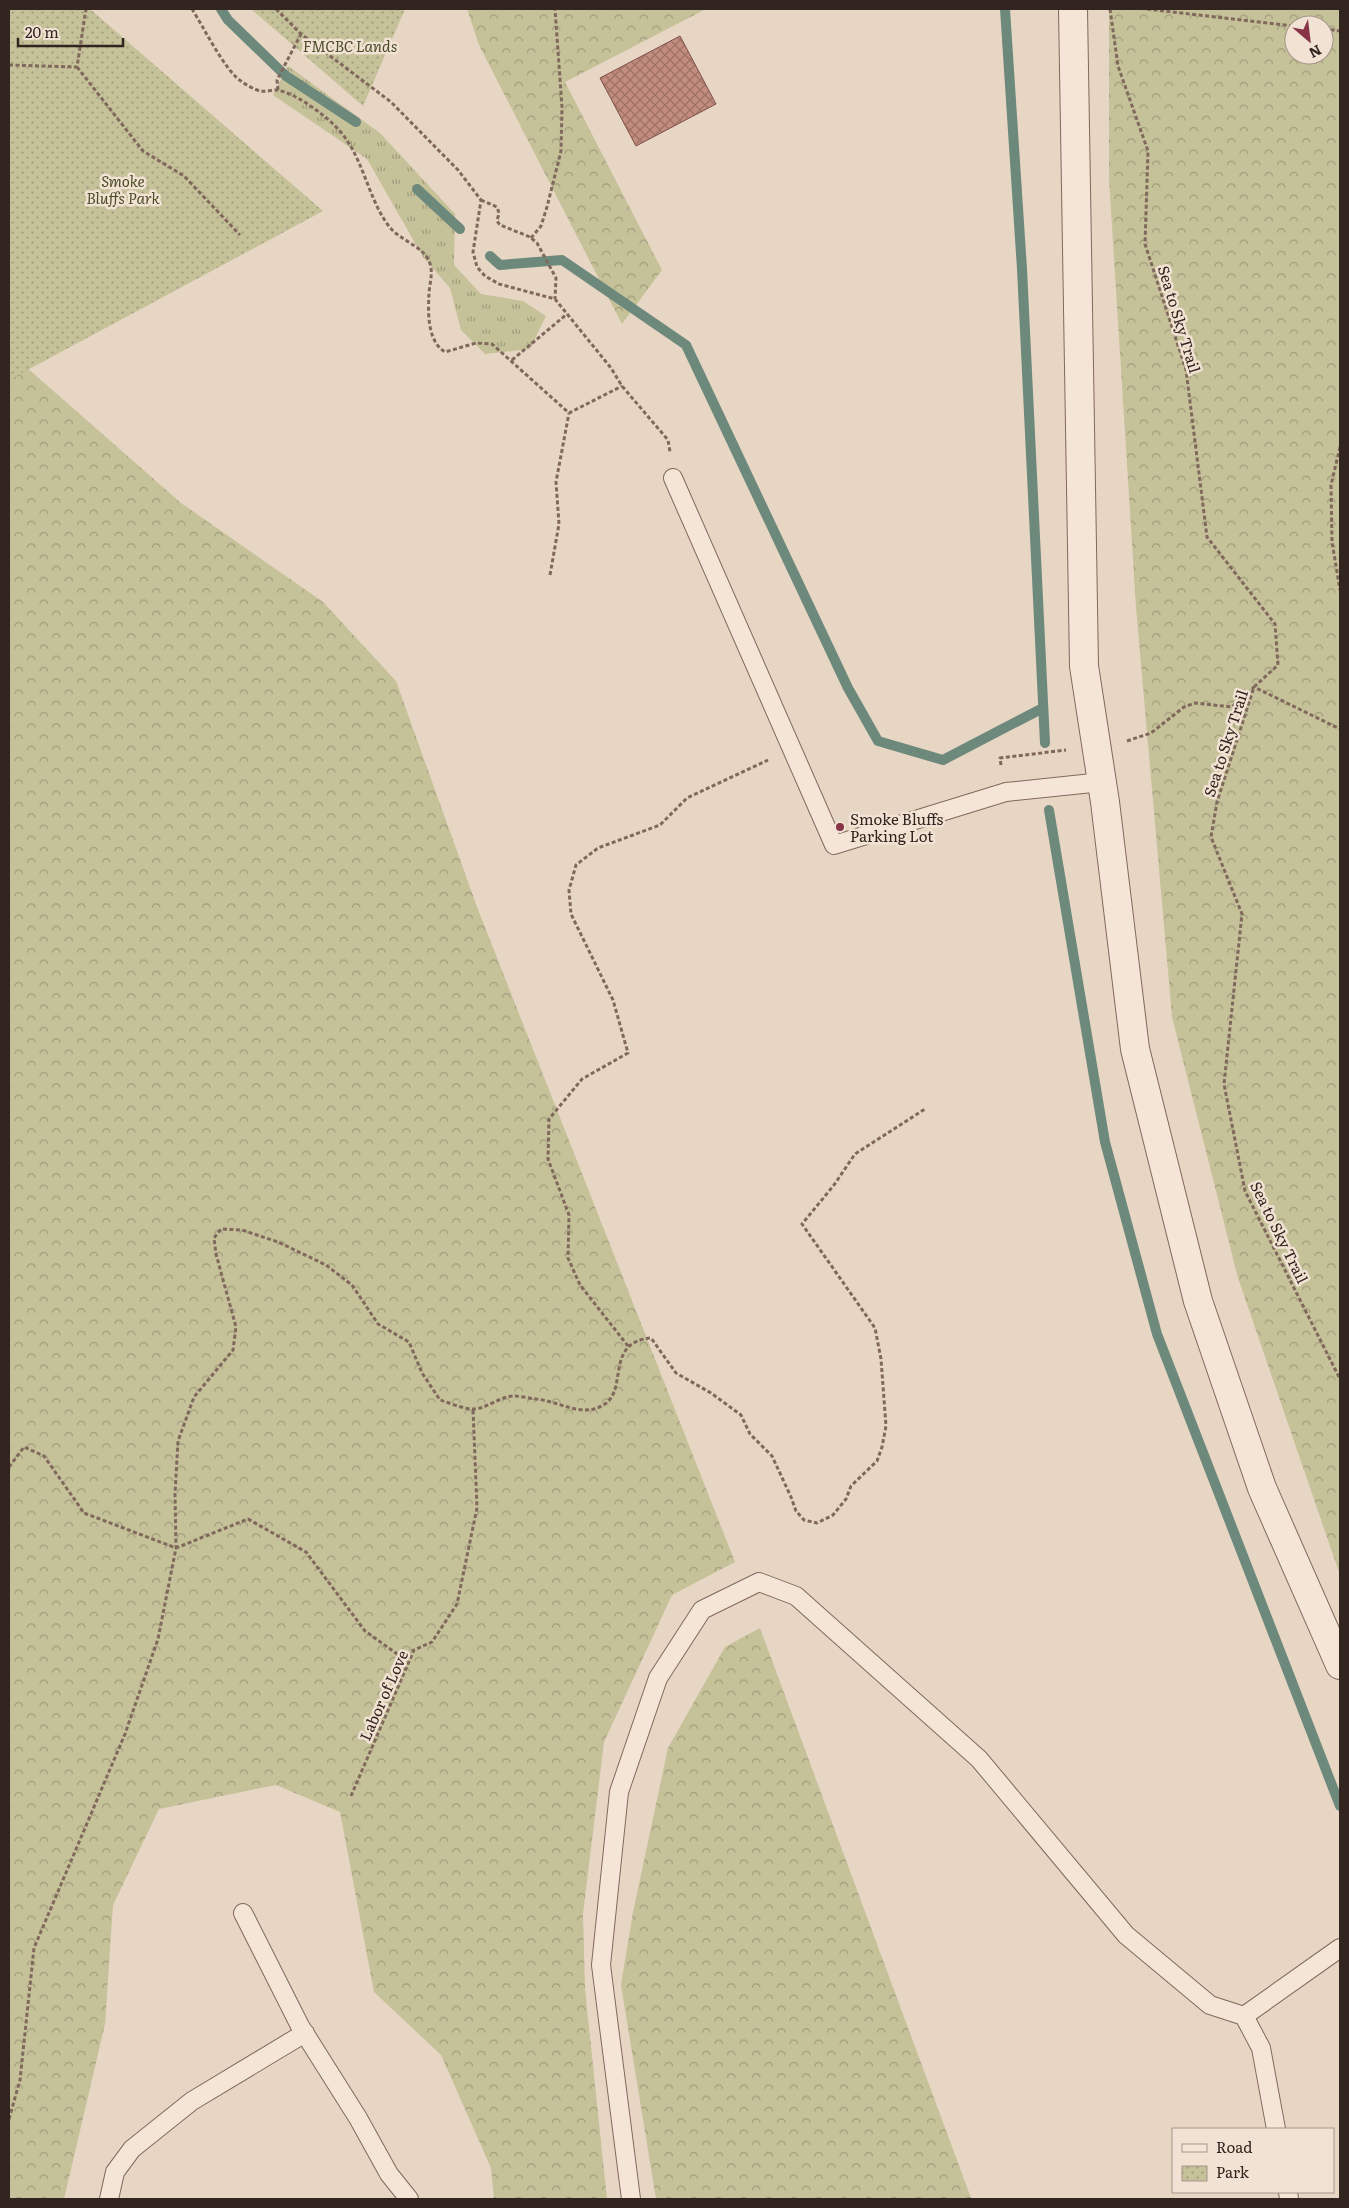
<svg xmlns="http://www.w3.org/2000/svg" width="1349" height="2208" font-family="Literata,serif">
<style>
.grass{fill:url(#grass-tufts)}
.forest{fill:url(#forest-crowns);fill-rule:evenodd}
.park{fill:url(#park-dots)}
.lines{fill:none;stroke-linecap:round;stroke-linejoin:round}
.stream{stroke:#6d897c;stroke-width:10}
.building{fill:url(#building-cross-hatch);stroke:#7d4f45}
.service-casing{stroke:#81685c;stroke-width:20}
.tertiary-casing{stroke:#81685c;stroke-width:30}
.path{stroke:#81685c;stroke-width:3;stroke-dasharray:4 2.5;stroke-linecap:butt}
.service{stroke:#f4e5d6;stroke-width:18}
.tertiary{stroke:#f4e5d6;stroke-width:28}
.poi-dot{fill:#893446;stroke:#f1e2d3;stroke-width:2}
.labels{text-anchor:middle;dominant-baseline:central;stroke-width:5;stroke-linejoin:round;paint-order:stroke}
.park-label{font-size:15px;font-style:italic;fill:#4b4d28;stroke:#f1e2d3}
.street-label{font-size:15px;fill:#32241f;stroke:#f1e2d3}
.poi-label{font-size:15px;fill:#32241f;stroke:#f1e2d3;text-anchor:start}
</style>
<defs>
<pattern id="grass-tufts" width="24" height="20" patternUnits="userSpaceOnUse" patternTransform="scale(1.25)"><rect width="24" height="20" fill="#c5c199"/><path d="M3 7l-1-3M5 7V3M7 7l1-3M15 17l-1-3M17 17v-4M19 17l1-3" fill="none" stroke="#a19d7c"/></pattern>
<pattern id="forest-crowns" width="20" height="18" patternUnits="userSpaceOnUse" patternTransform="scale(1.25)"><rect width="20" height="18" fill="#c5c199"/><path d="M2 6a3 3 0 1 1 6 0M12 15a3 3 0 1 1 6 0" fill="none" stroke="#a19d7c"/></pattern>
<pattern id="park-dots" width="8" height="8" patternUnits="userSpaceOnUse" patternTransform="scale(1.25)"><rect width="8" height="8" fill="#c5c199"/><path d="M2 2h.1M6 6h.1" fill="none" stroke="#a19d7c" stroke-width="1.8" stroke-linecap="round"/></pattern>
<pattern id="building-cross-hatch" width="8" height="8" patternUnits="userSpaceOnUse" patternTransform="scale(1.25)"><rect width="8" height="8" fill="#c28c7e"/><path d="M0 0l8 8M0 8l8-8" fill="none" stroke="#9e7267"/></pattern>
</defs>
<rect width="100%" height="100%" fill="#e8d6c4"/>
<path class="grass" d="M 288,66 L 380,133 L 455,214 L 454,265 L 481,294 L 523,301 L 546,316 L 530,349 L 485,354 L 461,330 L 450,288 L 423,257 L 367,159 L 273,95 Z"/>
<path class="forest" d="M 467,9 L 706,9 L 565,82 L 662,270 L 622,324 L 479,45 Z
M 1109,9 L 1340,9 L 1340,1575 L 1238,1278 L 1172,1017 L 1136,607 L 1109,179 ZM 1294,25 L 1324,25 L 1324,55 L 1294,55 Z
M 9,352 L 181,503 L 323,602 L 396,681 L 477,907 L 735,1562 L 672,1595 L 604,1742 L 583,1914 L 585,1989 L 607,2199 L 494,2199 L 491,2168 L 441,2055 L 374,1992 L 340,1812 L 276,1785 L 159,1809 L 113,1905 L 105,2024 L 64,2199 L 9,2199 Z
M 760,1628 L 971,2198 L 972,2199 L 656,2199 L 621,1985 L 633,1912 L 668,1748 L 725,1647 Z"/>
<path class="park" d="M 9,9 L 90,9 L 323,211 L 9,380 Z
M 251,9 L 405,9 L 363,106 Z"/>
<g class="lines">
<path class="stream" d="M 221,9 L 228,20 L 286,76 L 356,122
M 1005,9 L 1022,269 L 1045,743
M 417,189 L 460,229
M 490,256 L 500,265 L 562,260 L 686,345 L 848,688 L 878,741 L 943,760 L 1041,709
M 1049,810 L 1105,1142 L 1157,1334 L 1340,1806"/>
</g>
<path class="building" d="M 680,36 L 716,104 L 636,146 L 600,78 Z"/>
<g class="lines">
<g class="service-casing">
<path id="service" d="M 673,478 L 834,845 L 1006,792 L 1102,782
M 243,1913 L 300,2026 L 358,2118 L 389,2174 L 409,2199
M 1244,2016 L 1340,1948
M 1288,2192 L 1289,2199
M 109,2199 L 115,2172 L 132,2149 L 192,2101 L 305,2033
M 631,2199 L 601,1965 L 619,1792 L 658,1678 L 702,1610 L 759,1582 L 796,1596 L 979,1759 L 1126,1935 L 1210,2005 L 1244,2016 L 1261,2048 L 1276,2129"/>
</g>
<g class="tertiary-casing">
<path id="tertiary" d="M 1073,9 L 1084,666 L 1105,802 L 1135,1049 L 1198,1301 L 1262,1488 L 1340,1665"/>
</g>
<path class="path" d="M 192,9 C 203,26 225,71 241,81 C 246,85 255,90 261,91 C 266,92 272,90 276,90 C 294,92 322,113 334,125 C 363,152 366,195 388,225 C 398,239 417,244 426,256 C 435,268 430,280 429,293 C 428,312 427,341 445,352 L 476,343 L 492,344 L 569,413 L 622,386
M 276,9 L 301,34 L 391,102 L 458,170 L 481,200 L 473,252 L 477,267 L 485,276 L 499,284 L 555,299 L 611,368 L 622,386 L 668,440 L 670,452
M 1110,9 L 1118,66 L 1148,151 L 1145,244 L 1186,370 L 1207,537 L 1275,624 L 1278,665 L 1254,687 L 1217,802 L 1211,837 L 1242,914 L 1224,1084 L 1245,1191 L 1340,1379
M 1147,9 L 1294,26
M 1324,29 L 1340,31
M 9,65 L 77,67 L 86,9
M 77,67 L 143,151 L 184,176 L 240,235
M 278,90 L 277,80 L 301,34
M 481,200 L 497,207 L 499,213 L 497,221 L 500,225 L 530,237 L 537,243 L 556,278 L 555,299
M 531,238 L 541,226 L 547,207 L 561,151 L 562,107 L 555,9
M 512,360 L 567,314
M 1340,447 L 1331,485 L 1332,542 L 1340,590
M 550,575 L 559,524 L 556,482 L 569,413
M 1127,741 L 1151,733 L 1184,707 L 1195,703 L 1232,707 L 1254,687 L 1340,729
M 1001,765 L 1000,758 L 1066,750
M 628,1346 L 580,1285 L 568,1258 L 569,1215 L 548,1159 L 549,1119 L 582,1079 L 628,1053 L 613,1000 L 571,914 L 569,890 L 576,865 L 598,848 L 660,825 L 687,798 L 768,760
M 9,1467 L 24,1447 L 44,1456 L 84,1513 L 176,1548 L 248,1519 L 306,1552 L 365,1631 L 400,1656 L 414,1650
M 351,1796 L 414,1650 L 432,1642 L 457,1604 L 477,1508 L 473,1409
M 9,2119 L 20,2080 L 34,1948 L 125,1734 L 158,1639 L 176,1548 L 175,1494 L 178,1441 L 194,1397 L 233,1350 L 236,1327 L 216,1254 L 214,1238 L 221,1229 L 242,1230 L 278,1242 L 326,1265 L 352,1285 L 378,1324 L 409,1342 L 422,1373 L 440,1400 C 450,1403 463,1409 473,1409 C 486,1409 499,1397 513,1396 C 520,1396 528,1398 536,1399 C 559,1401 583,1419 605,1404 C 628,1388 605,1342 651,1338 L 676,1373 L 711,1393 L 741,1415 L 750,1434 L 772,1456 L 791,1497 L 796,1511 L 804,1520 L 817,1523 L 833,1515 L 846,1499 L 851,1486 L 877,1461 L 882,1447 L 886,1426 L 881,1359 L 875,1328 L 802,1224 L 834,1185 L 855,1154 L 925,1109"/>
<use href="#service" class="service"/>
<use href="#tertiary" class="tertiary"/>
</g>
<circle class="poi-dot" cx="840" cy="827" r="5"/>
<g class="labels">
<g class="park-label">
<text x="350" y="45">FMCBC Lands</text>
<text x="123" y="180">Smoke<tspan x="123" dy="17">Bluffs Park</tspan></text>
</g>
<g class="street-label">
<text transform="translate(1180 319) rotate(73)">Sea to Sky Trail</text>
<text transform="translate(1225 743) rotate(-72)">Sea to Sky Trail</text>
<text transform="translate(1280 1232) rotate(64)">Sea to Sky Trail</text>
<text transform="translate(383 1695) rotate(-66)">Labor of Love</text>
</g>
<g class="poi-label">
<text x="850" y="818">Smoke Bluffs<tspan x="850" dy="17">Parking Lot</tspan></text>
</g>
</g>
<rect width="1349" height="2208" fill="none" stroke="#32241f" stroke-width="20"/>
<rect x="1172" y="2128" width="162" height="65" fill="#f1e2d3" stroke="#a5968b"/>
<rect x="1182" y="2144" width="25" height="8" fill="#f4e5d6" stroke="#a5968b"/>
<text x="1216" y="2153" font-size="15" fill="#32241f">Road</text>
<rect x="1182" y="2166" width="25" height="15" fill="url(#park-dots)" stroke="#a5968b"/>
<text x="1216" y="2178" font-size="15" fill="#32241f">Park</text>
<g transform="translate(1309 40) rotate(152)"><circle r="24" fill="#f1e2d3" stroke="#a5968b"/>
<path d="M0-4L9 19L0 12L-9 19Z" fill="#893446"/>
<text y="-8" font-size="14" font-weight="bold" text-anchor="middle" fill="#32241f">N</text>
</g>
<path d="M18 38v8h105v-8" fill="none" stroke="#32241f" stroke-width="2.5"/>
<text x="25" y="38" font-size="15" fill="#32241f" stroke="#f1e2d3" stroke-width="4" paint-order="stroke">20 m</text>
</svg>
